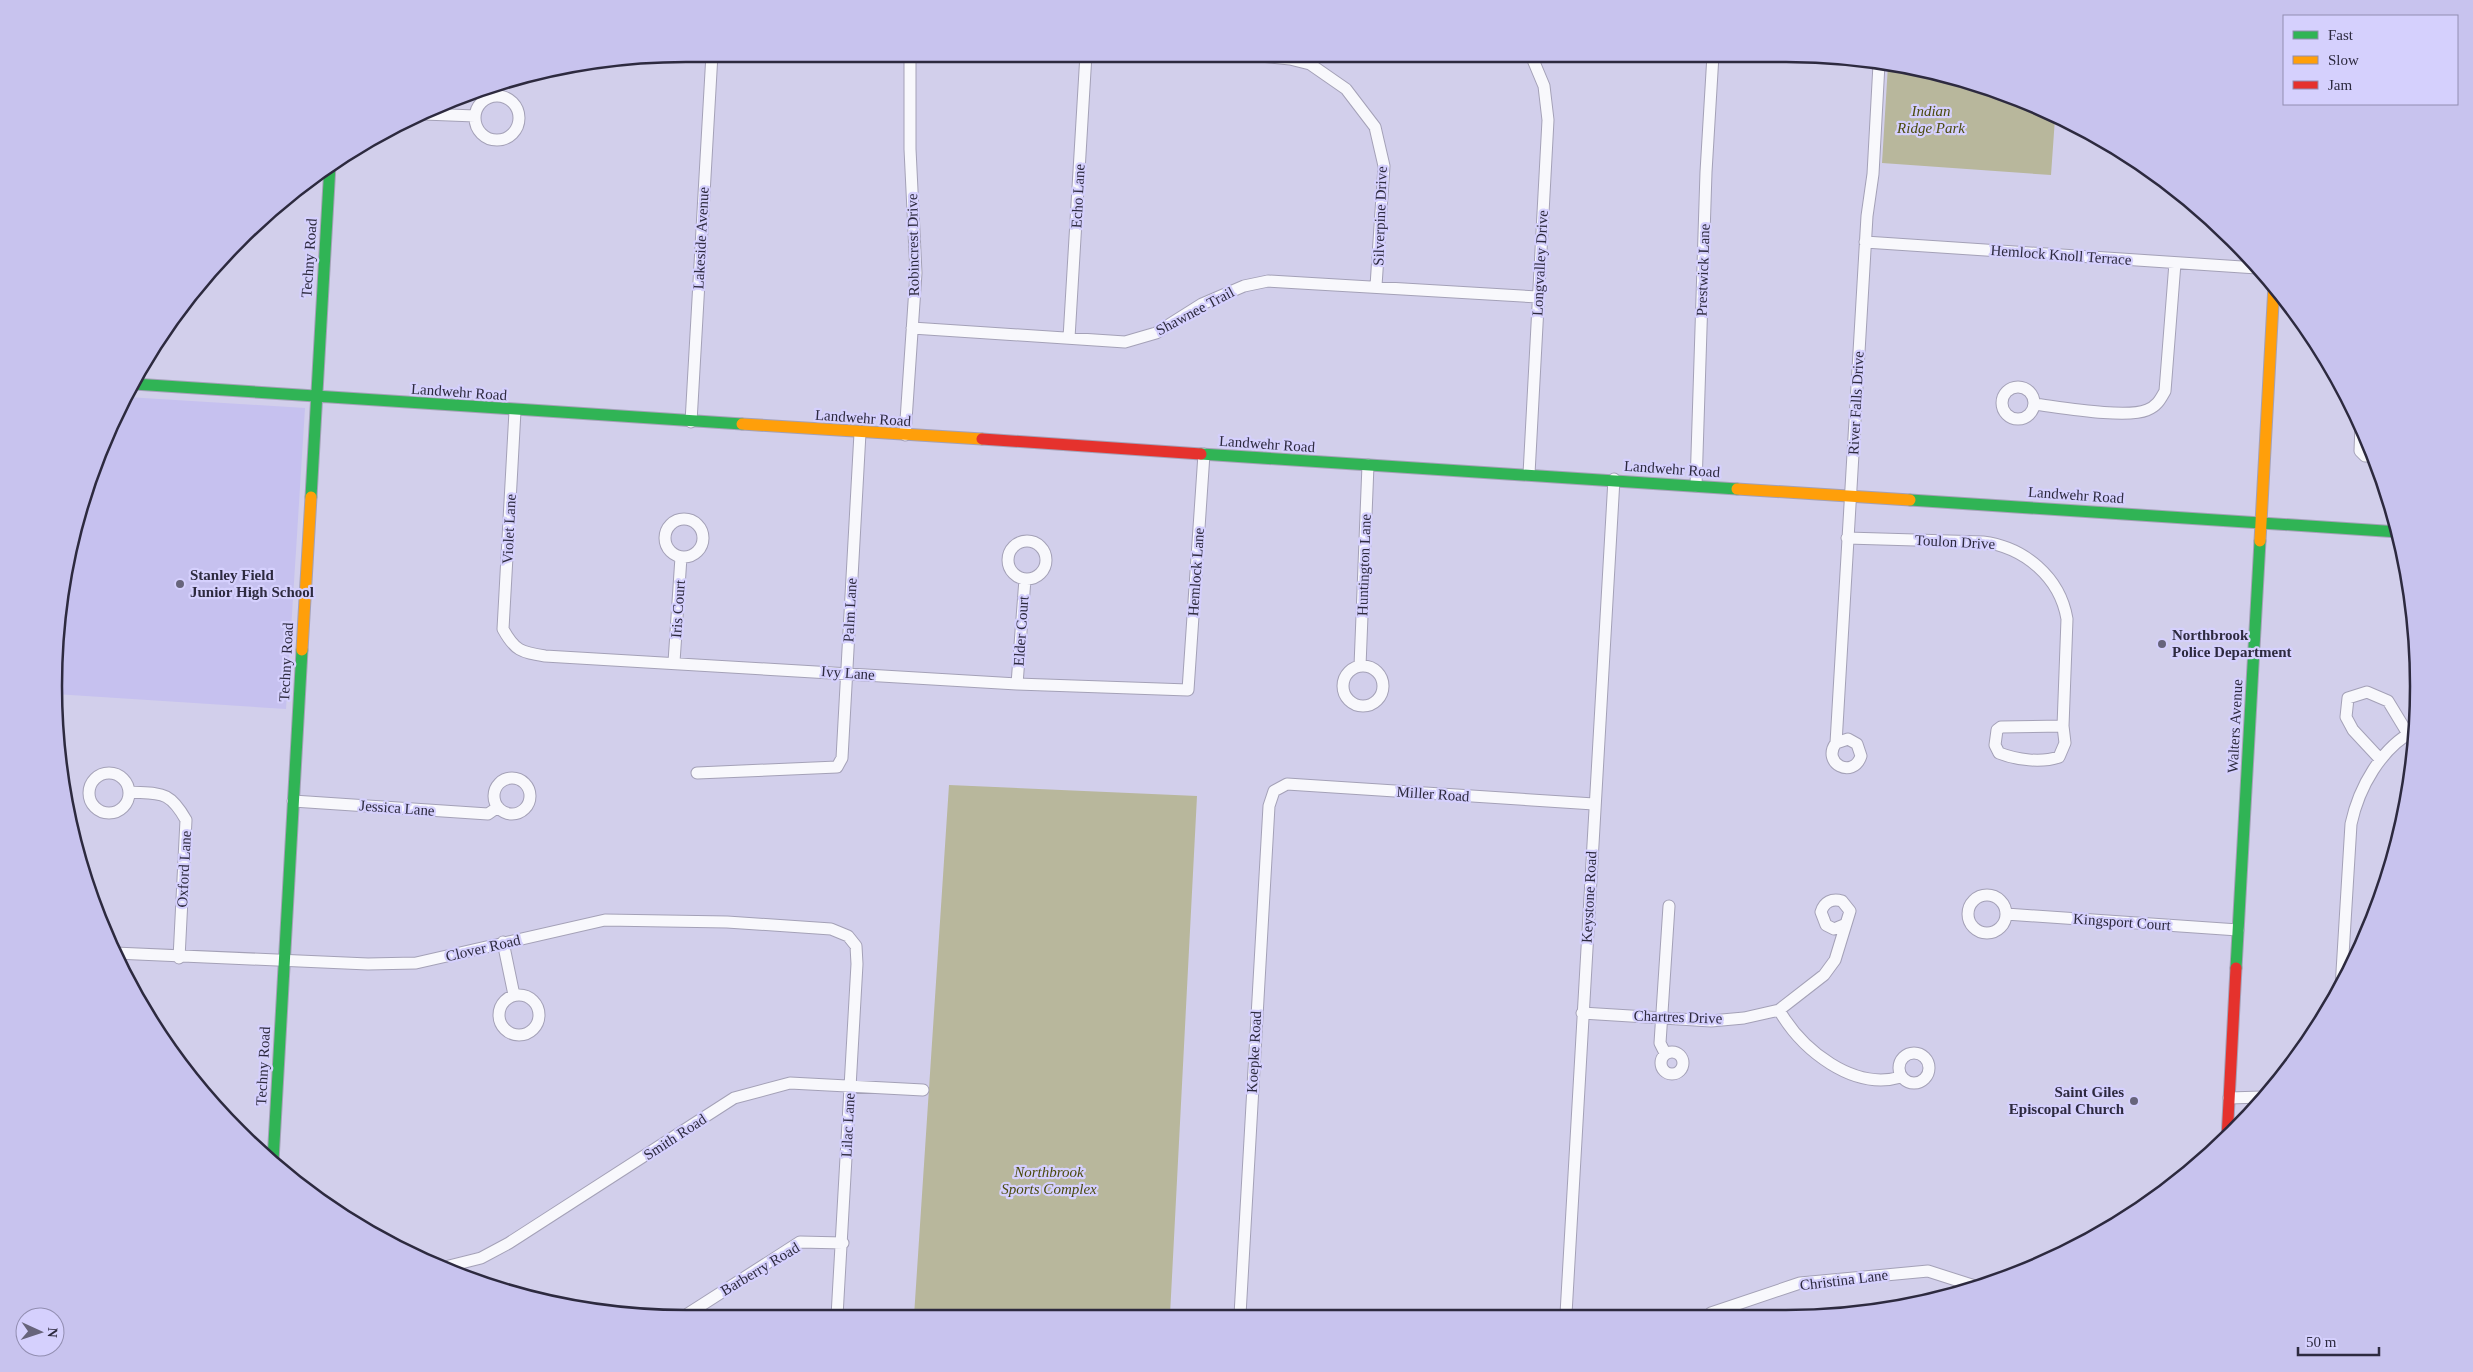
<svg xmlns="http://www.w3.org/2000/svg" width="2473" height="1372" font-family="'Times New Roman',serif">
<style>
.built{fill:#c6c1ef}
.green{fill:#b8b79c}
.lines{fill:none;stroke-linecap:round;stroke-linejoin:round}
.street-casing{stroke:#a4a1b7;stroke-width:13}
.fast-casing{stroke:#a4a1b7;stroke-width:13}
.slow-casing{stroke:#a4a1b7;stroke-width:13}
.jam-casing{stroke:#a4a1b7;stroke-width:13}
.street{stroke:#f8f8fc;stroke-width:11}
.fast{stroke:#30b455;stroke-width:11}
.slow{stroke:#ff9f0a;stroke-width:11}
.jam{stroke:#e5322d;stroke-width:11}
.poi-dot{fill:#67647b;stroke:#d5d0fd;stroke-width:2}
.labels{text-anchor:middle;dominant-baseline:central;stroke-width:4.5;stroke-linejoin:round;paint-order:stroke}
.park-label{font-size:15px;font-style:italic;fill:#4b4b0e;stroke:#d5d0fd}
.street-label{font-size:15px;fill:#2d2a3f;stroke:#d5d0fd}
.poi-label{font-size:15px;font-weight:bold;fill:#2d2a3f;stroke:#d5d0fd;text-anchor:start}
.rim{fill:none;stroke:#2d2a3f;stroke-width:2.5}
</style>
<rect width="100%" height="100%" fill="#d2cfeb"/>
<path class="built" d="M 127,397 L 305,408 L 286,709 L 55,694 L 55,644 L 75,523 L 102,444 Z"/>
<path class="green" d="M 1888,65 L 1951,75 L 2055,118 L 2051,175 L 1882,163 Z
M 949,785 L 1197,796 L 1170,1315 L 914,1316 Z"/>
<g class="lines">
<g class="street-casing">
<path id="street" d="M 1242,54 L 1290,59 L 1310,64 L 1346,89 L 1375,127 L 1384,166 L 1376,286
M475 118a22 22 0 1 1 44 0a22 22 0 1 1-44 0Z
M 424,114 L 475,116
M 1865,242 L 2257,268
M 912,328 L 1125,342 L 1156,333 L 1202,304 L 1244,286 L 1268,281 L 1538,297
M 1069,338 L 1086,54
M2002 403a16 16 0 1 1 32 0a16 16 0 1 1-32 0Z
M 2034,404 C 2059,407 2126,419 2147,410 C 2157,406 2160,400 2165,391 L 2175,263
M 515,411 L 503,629 C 515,651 521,652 545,656 L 1017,684 L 1188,690 L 1204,454
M 691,422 L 712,54
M 2361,425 L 2360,451 L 2365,456 L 2373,456
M 905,435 L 916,273 L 910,149 L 910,54
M 1529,474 L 1548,120 L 1544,86 L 1531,55
M 1696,486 L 1706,172 L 1713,55
M665 538a19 19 0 1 1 38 0a19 19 0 1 1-38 0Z
M 1847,538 L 1983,542 C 2024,547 2060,577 2067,619 L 2063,726 L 2065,743 L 2059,757 C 2041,763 2017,760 1999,753 L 1995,745 L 1997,730 L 2001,727 L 2063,726
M1008 560a19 19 0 1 1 38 0a19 19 0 1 1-38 0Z
M 674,662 L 681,557
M1343 686a20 20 0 1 1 40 0a20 20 0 1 1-40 0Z
M 1360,666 L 1368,465
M 1017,684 L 1025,579
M 1836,743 L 1848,739 L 1857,744 L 1861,756 C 1853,780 1821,763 1836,743 L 1867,216 L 1873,174 L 1879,64
M 2380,759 L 2353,730 L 2346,717 L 2348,698 L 2367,692 L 2388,701 L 2408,734
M89 793a20 20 0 1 1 40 0a20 20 0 1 1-40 0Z
M 697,773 L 837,767 L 842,758 L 860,433
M494 796a18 18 0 1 1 36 0a18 18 0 1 1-36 0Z
M 129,792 C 161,794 169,790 186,820 L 179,958
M 293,801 L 488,814 L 498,807
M1968 914a19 19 0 1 1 38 0a19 19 0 1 1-38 0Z
M 2006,914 L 2238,930
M 503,942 L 514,995
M 115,953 L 368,964 L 416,963 L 605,920 L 727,922 L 831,929 L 848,936 L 856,946 L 857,964 L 837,1316
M 2341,988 L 2351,824 C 2359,787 2381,748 2415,730
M499 1015a20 20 0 1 1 40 0a20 20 0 1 1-40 0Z
M 1779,1010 C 1802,1050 1853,1091 1901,1077
M 1582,1013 L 1711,1021 L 1744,1018 L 1779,1010 L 1824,975 L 1835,960 L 1850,911 L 1842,901 C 1832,898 1824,902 1821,912 L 1826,925 L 1834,929 L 1846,924
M1661 1063a11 11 0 1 1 22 0a11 11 0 1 1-22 0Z
M1899 1068a15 15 0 1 1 30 0a15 15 0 1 1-30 0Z
M 1665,1053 L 1660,1043 L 1669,906
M 2229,1098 L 2262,1097
M 449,1266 L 481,1258 L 509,1243 L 734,1098 L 790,1083 L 923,1090
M 1711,1313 L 1800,1283 L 1928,1271 L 1978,1287
M 1566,1314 L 1614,479
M 1240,1315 L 1269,806 L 1274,791 L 1287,784 L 1594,804
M 683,1317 L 800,1242 L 843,1243"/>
</g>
<g class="fast-casing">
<path id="fast" d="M 134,384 L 742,424
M 1201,454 L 1737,489
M 311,497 L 330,165
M 1910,500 L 2399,532
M 2236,968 L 2260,541
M 273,1161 L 302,650"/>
</g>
<g class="slow-casing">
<path id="slow" d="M 742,424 L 982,439
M 1737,489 L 1910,500
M 2260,541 L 2274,285
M 302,650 L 311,497"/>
</g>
<g class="jam-casing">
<path id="jam" d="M 982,439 L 1201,454
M 2227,1139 L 2236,968"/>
</g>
<use href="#street" class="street"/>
<use href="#fast" class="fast"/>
<use href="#slow" class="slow"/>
<use href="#jam" class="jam"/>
</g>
<g class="poi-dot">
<circle cx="180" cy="584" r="5"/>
<circle cx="2162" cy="644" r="5"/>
<circle cx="2134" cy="1101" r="5"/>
</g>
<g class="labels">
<g class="park-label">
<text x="1931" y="111">Indian<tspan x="1931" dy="17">Ridge Park</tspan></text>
<text x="1049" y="1172">Northbrook<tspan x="1049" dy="17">Sports Complex</tspan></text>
</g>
<g class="street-label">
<text transform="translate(1078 196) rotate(-87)">Echo Lane</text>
<text transform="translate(1380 216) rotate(-88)">Silverpine Drive</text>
<text transform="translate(701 238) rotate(-87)">Lakeside Avenue</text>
<text transform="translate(913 245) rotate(-91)">Robincrest Drive</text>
<text transform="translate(2061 255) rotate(4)">Hemlock Knoll Terrace</text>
<text transform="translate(309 258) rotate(-86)">Techny Road</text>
<text transform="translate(1540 263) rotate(-87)">Longvalley Drive</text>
<text transform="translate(1703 270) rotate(-88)">Prestwick Lane</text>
<text transform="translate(1195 311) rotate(-28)">Shawnee Trail</text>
<text transform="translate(459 392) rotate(4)">Landwehr Road</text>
<text transform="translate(1856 403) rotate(-87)">River Falls Drive</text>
<text transform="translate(863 418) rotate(4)">Landwehr Road</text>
<text transform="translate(1267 444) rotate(4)">Landwehr Road</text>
<text transform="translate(1672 469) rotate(4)">Landwehr Road</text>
<text transform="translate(2076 495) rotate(4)">Landwehr Road</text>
<text transform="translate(509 529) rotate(-87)">Violet Lane</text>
<text transform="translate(1955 542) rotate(3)">Toulon Drive</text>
<text transform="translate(1364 565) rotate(-88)">Huntington Lane</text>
<text transform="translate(1196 572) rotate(-86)">Hemlock Lane</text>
<text transform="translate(678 609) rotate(-86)">Iris Court</text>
<text transform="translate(850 610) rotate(-87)">Palm Lane</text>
<text transform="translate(1021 631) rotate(-86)">Elder Court</text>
<text transform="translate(286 662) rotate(-87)">Techny Road</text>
<text transform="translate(848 673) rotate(4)">Ivy Lane</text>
<text transform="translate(2235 726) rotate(-87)">Walters Avenue</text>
<text transform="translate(1433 794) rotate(4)">Miller Road</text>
<text transform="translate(397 808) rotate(4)">Jessica Lane</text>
<text transform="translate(184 869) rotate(-87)">Oxford Lane</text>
<text transform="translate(1589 897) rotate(-87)">Keystone Road</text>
<text transform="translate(2122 922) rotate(4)">Kingsport Court</text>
<text transform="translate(483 948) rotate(-13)">Clover Road</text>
<text transform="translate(1678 1017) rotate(2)">Chartres Drive</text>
<text transform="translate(1254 1052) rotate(-87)">Koepke Road</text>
<text transform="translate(263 1066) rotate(-87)">Techny Road</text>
<text transform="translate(848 1125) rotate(-87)">Lilac Lane</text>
<text transform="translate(675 1137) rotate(-33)">Smith Road</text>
<text transform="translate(760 1269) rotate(-31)">Barberry Road</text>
<text transform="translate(1844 1280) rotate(-7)">Christina Lane</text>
</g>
<g class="poi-label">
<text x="190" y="575">Stanley Field<tspan x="190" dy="17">Junior High School</tspan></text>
<text x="2172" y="635">Northbrook<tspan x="2172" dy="17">Police Department</tspan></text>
<text x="2124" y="1092" text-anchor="end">Saint Giles<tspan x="2124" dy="17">Episcopal Church</tspan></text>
</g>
</g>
<path d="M0 0H2473V1372H0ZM686 62H1786A624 624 0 0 1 2410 686V686A624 624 0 0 1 1786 1310H686A624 624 0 0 1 62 686V686A624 624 0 0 1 686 62Z" fill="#c8c3ee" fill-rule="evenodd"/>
<path class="rim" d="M686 62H1786A624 624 0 0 1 2410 686V686A624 624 0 0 1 1786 1310H686A624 624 0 0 1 62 686V686A624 624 0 0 1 686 62Z"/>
<rect x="2283" y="15" width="175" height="90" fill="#d5d0fd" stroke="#928eb1"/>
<rect x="2293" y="31" width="25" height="8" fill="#30b455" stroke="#928eb1"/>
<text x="2328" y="40" font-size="15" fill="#2d2a3f">Fast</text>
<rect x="2293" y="56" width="25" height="8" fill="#ff9f0a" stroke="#928eb1"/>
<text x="2328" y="65" font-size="15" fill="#2d2a3f">Slow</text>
<rect x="2293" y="81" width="25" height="8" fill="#e5322d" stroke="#928eb1"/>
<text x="2328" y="90" font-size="15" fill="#2d2a3f">Jam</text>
<g transform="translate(40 1332) rotate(93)"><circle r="24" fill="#d5d0fd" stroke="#928eb1"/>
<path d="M0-4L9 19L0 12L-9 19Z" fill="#67647b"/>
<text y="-8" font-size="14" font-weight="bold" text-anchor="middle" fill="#2d2a3f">N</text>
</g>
<path d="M2298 1347v8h81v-8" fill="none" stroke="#2d2a3f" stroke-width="2.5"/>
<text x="2306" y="1347" font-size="15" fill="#2d2a3f" stroke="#d5d0fd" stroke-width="4" paint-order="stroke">50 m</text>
</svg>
